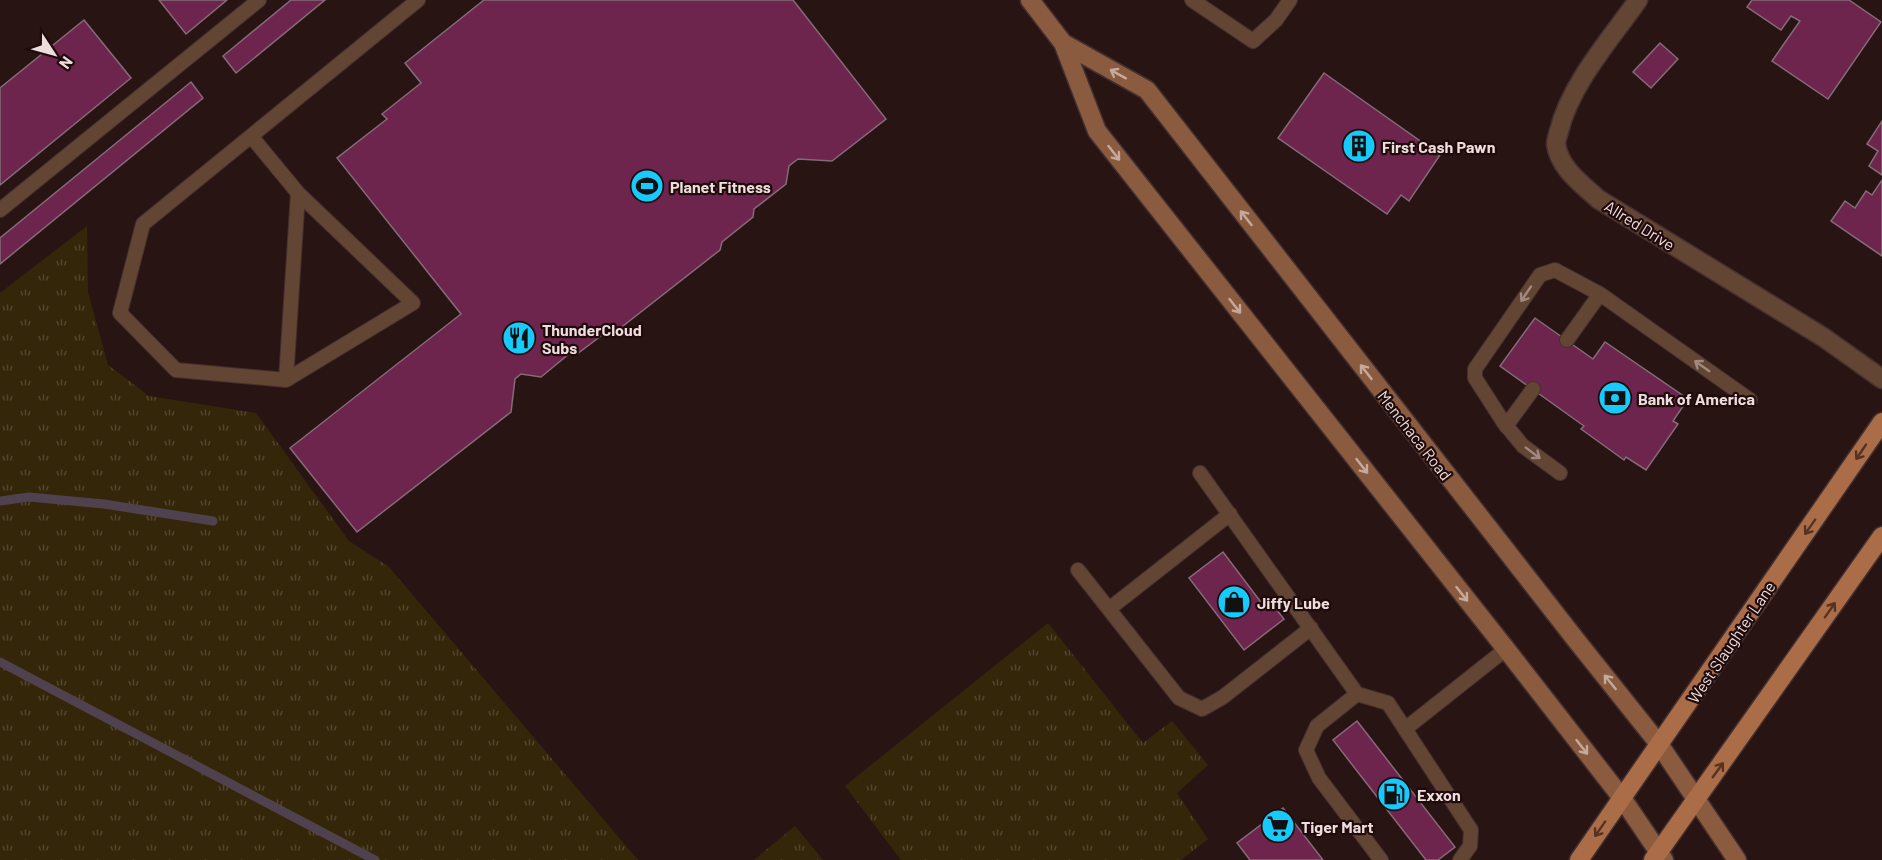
<svg xmlns="http://www.w3.org/2000/svg" width="1882" height="860" font-family="Barlow,sans-serif">
<style>
.grass{fill:url(#grass-tufts)}
.lines{fill:none;stroke-linecap:round;stroke-linejoin:round}
.stream{stroke:#4f424e;stroke-width:9}
.building{fill:#6d254d;stroke:#846b77;stroke-width:1.5}
.service-casing{stroke:#443030;stroke-width:16}
.minor-casing{stroke:#443030;stroke-width:21}
.secondary-casing{stroke:#443030;stroke-width:21}
.primary-casing{stroke:#443030;stroke-width:21}
.service{stroke:#624533;stroke-width:14}
.minor{stroke:#624533;stroke-width:18}
.secondary{stroke:#8b5b3f;stroke-width:18}
.primary{stroke:#aa6d47;stroke-width:18}
.oneway{stroke:#c6a99d}
.oneway2{stroke:#a1897f}
.oneway3{stroke:#573223}
.labels{text-anchor:middle;dominant-baseline:central;stroke-width:4.5;stroke-linejoin:round;paint-order:stroke}
.poi-label{font-size:16px;font-weight:bold;fill:#eddddc;stroke:#1f0b0b;text-anchor:start}
.street-label{font-size:16px;fill:#eddddc;stroke:#1f0b0b}
</style>
<defs>
<pattern id="grass-tufts" width="24" height="20" patternUnits="userSpaceOnUse" patternTransform="scale(1.5)"><rect width="24" height="20" fill="#342609"/><path d="M3 7l-1-3M5 7V3M7 7l1-3M15 17l-1-3M17 17v-4M19 17l1-3" fill="none" stroke="#52452c"/></pattern>
</defs>
<rect width="100%" height="100%" fill="#291414"/>
<path class="grass" d="M 87,226 L 88,292 L 108,365 L 149,396 L 256,413 L 349,541 L 389,567 L 638,860 L 0,860 L 0,293 Z
M 1048,623 L 1143,743 L 1172,721 L 1208,765 L 1177,793 L 1208,839 L 1181,860 L 901,860 L 845,786 Z
M 795,826 L 823,860 L 754,860 Z"/>
<g class="lines">
<path class="stream" d="M 0,501 L 29,497 L 104,504 L 213,521
M 0,662 L 375,860"/>
</g>
<path class="building" d="M 159,0 L 227,0 L 186,34 Z
M 291,0 L 325,0 L 236,73 L 223,56 Z
M 484,0 L 793,0 L 886,119 L 832,161 L 798,159 L 789,166 L 786,184 L 754,209 L 753,217 L 722,242 L 720,250 L 614,333 L 605,333 L 577,354 L 569,354 L 541,377 L 521,374 L 515,379 L 511,412 L 357,532 L 290,448 L 461,314 L 337,158 L 387,119 L 382,114 L 421,83 L 405,63 Z
M 1752,0 L 1849,0 L 1881,22 L 1828,99 L 1772,61 L 1800,21 L 1791,16 L 1781,30 L 1747,7 Z
M 84,20 L 131,78 L 0,185 L 0,88 Z
M 1660,43 L 1678,59 L 1651,88 L 1633,72 Z
M 1324,73 L 1440,155 L 1409,201 L 1401,195 L 1387,214 L 1278,138 Z
M 191,82 L 203,98 L 0,264 L 0,238 Z
M 1882,121 L 1882,175 L 1869,166 L 1878,151 L 1867,144 Z
M 1882,180 L 1882,256 L 1831,221 L 1845,201 L 1855,208 L 1866,191 L 1872,195 Z
M 1535,318 L 1593,359 L 1605,342 L 1688,399 L 1673,421 L 1678,424 L 1646,470 L 1626,457 L 1624,460 L 1581,429 L 1584,426 L 1500,366 Z
M 1223,552 L 1263,605 L 1269,600 L 1284,619 L 1244,650 L 1189,578 Z
M 1357,721 L 1455,847 L 1438,860 L 1426,860 L 1333,740 Z
M 1283,808 L 1323,860 L 1250,860 L 1237,843 Z"/>
<g class="lines">
<g class="service-casing">
<path id="service" d="M 1192,0 L 1253,41 L 1276,20 L 1290,0
M 251,136 L 298,193 L 286,380
M 298,193 L 413,303 L 286,380 L 176,370 L 120,313 L 143,224 L 418,0
M 0,210 L 259,0
M 1567,340 L 1600,294
M 1506,426 L 1533,389
M 1200,473 L 1357,694
M 1560,473 L 1523,446 L 1504,423 L 1475,378 L 1475,369 L 1540,275 L 1555,270 L 1600,294 L 1750,400
M 1078,570 L 1179,698 L 1202,709 L 1223,697 L 1311,628
M 1109,609 L 1230,514
M 1405,729 L 1506,649
M 1381,860 L 1319,778 L 1306,750 L 1317,726 L 1357,694 L 1388,703 L 1471,830 L 1470,846 L 1460,860"/>
</g>
<g class="minor-casing">
<path id="minor" d="M 1638,0 C 1610,40 1571,83 1559,131 C 1558,135 1556,140 1556,144 C 1559,168 1582,184 1598,199 L 1823,337 L 1882,379"/>
</g>
<g class="secondary-casing">
<path id="secondary" d="M 1030,0 L 1063,43 L 1097,131 L 1506,649 L 1622,798 L 1664,860
M 1063,43 L 1147,90 L 1576,640 L 1659,744 L 1737,860"/>
</g>
<g class="primary-casing">
<path id="primary" d="M 1579,860 L 1882,422
M 1653,860 L 1882,536"/>
</g>
<use href="#service" class="service"/>
<use href="#minor" class="minor"/>
<use href="#secondary" class="secondary"/>
<use href="#primary" class="primary"/>
</g>
<defs><path id="oneway-shaft" d="M-6 0H5M1.5-3L5.5 0L1.5 3" fill="none" stroke-width="1.6" stroke-linecap="round" stroke-linejoin="round" transform="scale(1.5)"/></defs>
<g class="oneway">
<use href="#oneway-shaft" transform="translate(1118 74) rotate(-151)"/>
<use href="#oneway-shaft" transform="translate(1114 153) rotate(52)"/>
<use href="#oneway-shaft" transform="translate(1246 218) rotate(-128)"/>
<use href="#oneway-shaft" transform="translate(1235 306) rotate(52)"/>
<use href="#oneway-shaft" transform="translate(1366 372) rotate(-128)"/>
<use href="#oneway-shaft" transform="translate(1362 466) rotate(52)"/>
<use href="#oneway-shaft" transform="translate(1462 594) rotate(52)"/>
<use href="#oneway-shaft" transform="translate(1610 682) rotate(-129)"/>
<use href="#oneway-shaft" transform="translate(1582 747) rotate(52)"/>
</g>
<g class="oneway2">
<use href="#oneway-shaft" transform="translate(1526 294) rotate(124)"/>
<use href="#oneway-shaft" transform="translate(1702 366) rotate(-145)"/>
<use href="#oneway-shaft" transform="translate(1533 453) rotate(37)"/>
</g>
<g class="oneway3">
<use href="#oneway-shaft" transform="translate(1861 452) rotate(124)"/>
<use href="#oneway-shaft" transform="translate(1810 527) rotate(125)"/>
<use href="#oneway-shaft" transform="translate(1830 610) rotate(-55)"/>
<use href="#oneway-shaft" transform="translate(1718 770) rotate(-54)"/>
<use href="#oneway-shaft" transform="translate(1600 829) rotate(125)"/>
</g>
<defs>
<g id="building-disc" transform="scale(1.725)"><circle r="9.5" fill="#16cafb" stroke="#1f0b0b"/><path d="M-4-6H4V6H1V3H-1V6H-4ZM-2.5-4.3h1.7v1.8h-1.7ZM.8-4.3h1.7v1.8H.8ZM-2.5-1h1.7V.8h-1.7ZM.8-1h1.7V.8H.8Z" fill="#111"/></g>
<g id="stadium-disc" transform="scale(1.725)"><circle r="9.5" fill="#16cafb" stroke="#1f0b0b"/><path d="M0-5a6.5 5 0 1 0 0 10a6.5 5 0 1 0 0-10ZM-3.5-1.8h7v3.6h-7Z" fill="#111"/></g>
<g id="restaurant-disc" transform="scale(1.725)"><circle r="9.5" fill="#16cafb" stroke="#1f0b0b"/><path d="M-5-6h1v4h1v-4h1v4h1v-4h1v5L-1.5 .5V6h-2V.5L-5-1ZM5-6V6H3V1.5H1.5Q1.5-4 5-6Z" fill="#111"/></g>
<g id="bank-disc" transform="scale(1.725)"><circle r="9.5" fill="#16cafb" stroke="#1f0b0b"/><path d="M-6-4H6V4H-6ZM0-2.3a2.3 2.3 0 1 0 0 4.6a2.3 2.3 0 1 0 0-4.6Z" fill="#111"/></g>
<g id="shop-disc" transform="scale(1.725)"><circle r="9.5" fill="#16cafb" stroke="#1f0b0b"/><path d="M-5-2.5h2.3a2.7 3.5 0 0 1 5.4 0H5L5.5 6h-11ZM-1.5-2.5h3a1.5 2.3 0 0 0-3 0Z" fill="#111"/></g>
<g id="fuel-disc" transform="scale(1.725)"><circle r="9.5" fill="#16cafb" stroke="#1f0b0b"/><path d="M-5.5-6h7V0h2V4h1.3V-2.5L3-4.5l.8-.8L6-3V5H2.5V1h-1V6h-7ZM-4.2-4.7v3.2H.2V-4.7Z" fill="#111"/></g>
<g id="supermarket-disc" transform="scale(1.725)"><circle r="9.5" fill="#16cafb" stroke="#1f0b0b"/><path d="M-6-5.5h2.5l.6 2H6L4.5 2H-2.5L-4.4-4H-6ZM-1.5 3.2a1.3 1.3 0 1 0 .1 0ZM3 3.2a1.3 1.3 0 1 0 .1 0Z" fill="#111"/></g>
</defs>
<g fill-rule="evenodd">
<use href="#building-disc" x="1359" y="146"/>
<use href="#stadium-disc" x="647" y="186"/>
<use href="#restaurant-disc" x="519" y="338"/>
<use href="#bank-disc" x="1615" y="398"/>
<use href="#shop-disc" x="1234" y="602"/>
<use href="#fuel-disc" x="1394" y="794"/>
<use href="#supermarket-disc" x="1278" y="826"/>
</g>
<g class="labels">
<g class="poi-label">
<text x="1382" y="146">First Cash Pawn</text>
<text x="670" y="186">Planet Fitness</text>
<text x="542" y="329">ThunderCloud<tspan x="542" dy="18">Subs</tspan></text>
<text x="1638" y="398">Bank of America</text>
<text x="1257" y="602">Jiffy Lube</text>
<text x="1417" y="794">Exxon</text>
<text x="1301" y="826">Tiger Mart</text>
</g>
<g class="street-label">
<text transform="translate(1640 225) rotate(32)">Allred Drive</text>
<text transform="translate(1415 435) rotate(52)">Menchaca Road</text>
<text transform="translate(1731 642) rotate(-56)">West Slaughter Lane</text>
</g>
</g>
<g transform="translate(54 54) rotate(126)" stroke="#1f0b0b" stroke-width="4.5" paint-order="stroke">
<path d="M0-4.5L10 22L0 15L-10 22Z" fill="#eddddc"/>
<text y="-9" font-size="16" font-weight="bold" text-anchor="middle" fill="#eddddc">N</text>
</g>
</svg>
